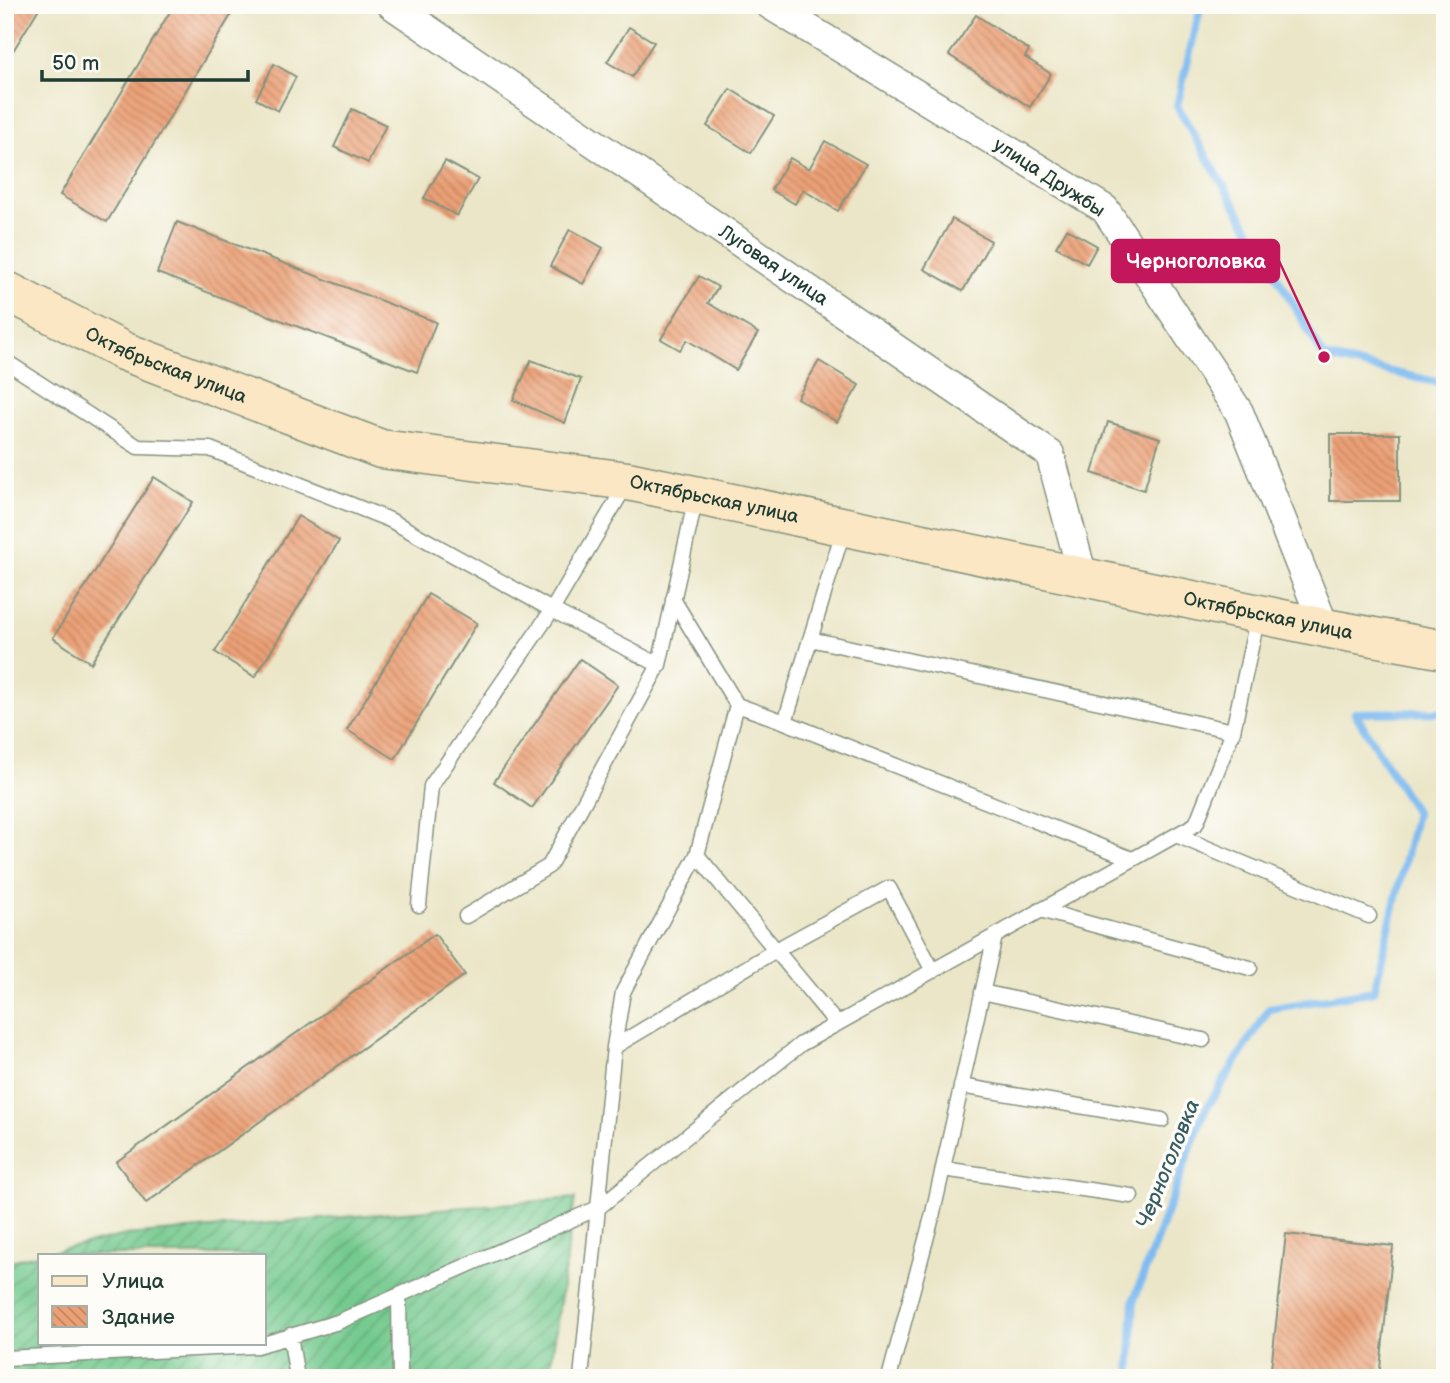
<svg xmlns="http://www.w3.org/2000/svg" width="1450" height="1383" font-family="'Balsamiq Sans',sans-serif">
<style>
.garden{fill:url(#garden-furrows);stroke:#4a8462;stroke-width:2;fill-rule:evenodd}
.lines{fill:none;stroke-linecap:round;stroke-linejoin:round}
.stream{stroke:#7ebbf1;stroke-width:8}
.building{fill:url(#building-back-hatch)}
.lane-casing{stroke:#85927e;stroke-width:17}
.street-casing{stroke:#85927e;stroke-width:31}
.secondary-casing{stroke:#85927e;stroke-width:41}
.lane{stroke:#fff;stroke-width:14}
.street{stroke:#fff;stroke-width:28}
.secondary{stroke:#fbe7c3;stroke-width:38}
.labels{text-anchor:middle;dominant-baseline:central;stroke-width:7;stroke-linejoin:round;paint-order:stroke}
.street-label{font-size:19px;fill:#1f3d34;stroke:#fdfcf7}
.water-label{font-size:21px;font-style:italic;fill:#375c63;stroke:#fdfcf7}
.leader{fill:none;stroke:#c2185b;stroke-width:2.5}
.callout-dot{fill:#c2185b;stroke:#fdfcf7;stroke-width:2.5}
.callout{fill:#c2185b;stroke:#c2185b;stroke-width:2.5}
.callout-label{font-size:21px;text-anchor:middle;font-weight:bold;fill:#fff}
</style>
<defs>
<pattern id="garden-furrows" width="10" height="10" patternUnits="userSpaceOnUse" patternTransform="scale(1.75)"><rect width="10" height="10" fill="#75ca8f"/><path d="M-1 1l2-2M0 10L10 0M9 11l2-2" fill="none" stroke="#5fa576"/></pattern>
<pattern id="building-back-hatch" width="6" height="6" patternUnits="userSpaceOnUse" patternTransform="scale(1.75)"><rect width="6" height="6" fill="#eca076"/><path d="M-1 5l2 2M0 0l6 6M5-1l2 2" fill="none" stroke="#bf8462"/></pattern>
</defs>
<rect width="100%" height="100%" fill="#fdfcf7"/>
<filter id="ink" filterUnits="userSpaceOnUse"><feTurbulence type="fractalNoise" baseFrequency=".0143" numOctaves="2"/><feDisplacementMap in="SourceGraphic" scale="14" xChannelSelector="R" yChannelSelector="G"/><feConvolveMatrix kernelMatrix="1 2 1 2 8 2 1 2 1" color-interpolation-filters="sRGB"/></filter>
<filter id="wash" filterUnits="userSpaceOnUse"><feTurbulence type="fractalNoise" baseFrequency=".00686" numOctaves="4" result="noise"/><feDisplacementMap in="SourceGraphic" scale="28" xChannelSelector="R" yChannelSelector="G"/><feGaussianBlur stdDeviation="1.57" result="paint"/><feColorMatrix in="noise" values="0 0 0 0 0 0 0 0 0 0 0 0 0 0 0 0 0 1.4 0 .05"/><feComposite in="paint" operator="in"/></filter>
<g filter="url(#wash)">
<rect width="100%" height="100%" fill="#ebe6c8"/>
<path class="garden" d="M 575,1198 L 549,1378 L 5,1378 L 5,1262 L 126,1235 ZM 40,1255 L 264,1255 L 264,1343 L 40,1343 Z"/>
<g class="lines">
<path class="stream" d="M 1201,5 L 1177,106 L 1324,357 L 1445,384
M 1130,1378 L 1134,1300 L 1204,1112 L 1269,1009 L 1374,991 L 1416,813 L 1355,713 L 1445,712"/>
</g>
<g id="blocks">
<path class="building" d="M 5,5 L 41,5 L 5,64 Z
M 174,5 L 237,5 L 107,222 L 60,195 Z
M 976,15 L 1029,50 L 1025,57 L 1051,74 L 1030,107 L 949,55 Z
M 629,27 L 654,42 L 632,77 L 607,62 Z
M 274,64 L 296,77 L 278,111 L 256,99 Z
M 730,89 L 774,116 L 751,153 L 707,126 Z
M 352,109 L 386,125 L 368,163 L 334,147 Z
M 825,141 L 866,164 L 838,211 L 803,190 L 795,204 L 771,190 L 790,158 L 809,169 Z
M 445,161 L 478,179 L 457,216 L 424,198 Z
M 952,219 L 991,241 L 963,291 L 924,269 Z
M 177,222 L 436,322 L 417,372 L 157,273 Z
M 570,229 L 603,248 L 583,284 L 550,266 Z
M 1067,229 L 1097,246 L 1087,264 L 1056,247 Z
M 699,276 L 718,287 L 708,303 L 758,333 L 736,370 L 687,340 L 680,350 L 661,339 Z
M 531,360 L 581,379 L 565,423 L 513,400 Z
M 819,361 L 859,385 L 837,422 L 797,398 Z
M 1108,422 L 1160,438 L 1144,490 L 1092,473 Z
M 1330,434 L 1400,434 L 1400,501 L 1330,501 Z
M 154,477 L 193,502 L 91,663 L 53,638 Z
M 298,516 L 339,541 L 255,677 L 215,652 Z
M 428,594 L 477,623 L 395,759 L 347,730 Z
M 580,659 L 618,685 L 532,808 L 494,782 Z
M 435,934 L 465,975 L 146,1203 L 116,1162 Z
M 1286,1234 L 1393,1246 L 1379,1378 L 1270,1378 Z"/>
</g>
</g>
<g filter="url(#ink)">
<use href="#blocks" fill-opacity="0" stroke="#85927e" stroke-width="2"/>
<g class="lines">
<g class="lane-casing">
<path id="lane" d="M 5,361 L 138,447 L 210,449 L 390,520 L 552,610 L 659,665
M 673,599 L 737,705
M 810,639 L 1233,731
M 785,722 L 1132,859
M 1176,835 L 1369,916
M 697,855 L 837,1024
M 419,905 L 431,786 L 552,610 L 626,485
M 1040,910 L 1250,968
M 466,916 L 549,866 L 659,665 L 696,497
M 982,992 L 1203,1040
M 614,1047 L 776,950 L 889,888 L 933,971
M 961,1086 L 1162,1120
M 943,1169 L 1131,1196
M 399,1295 L 400,1378
M 290,1335 L 297,1378
M 5,1358 L 257,1346 L 338,1322 L 598,1208 L 801,1044 L 1196,824 L 1233,731 L 1258,615
M 581,1378 L 614,1047 L 623,992 L 697,855 L 737,705 L 785,722 L 844,528
M 889,1378 L 932,1217 L 995,936"/>
</g>
<g class="street-casing">
<g id="street">
<path id="s1" d="M 392,5 L 1050,454 L 1083,577"/>
<path d="M 770,5 L 1105,209 L 1239,412 L 1325,628"/>
</g>
</g>
<g class="secondary-casing">
<g id="secondary">
<path id="s2" d="M 5,290 L 123,351 L 381,449 L 628,481 L 1325,628 L 1445,650"/>
</g>
</g>
<use href="#lane" class="lane"/>
<use href="#street" class="street"/>
<use href="#secondary" class="secondary"/>
</g>
</g>
<g class="labels">
<g class="street-label">
<text transform="translate(1049 178) rotate(33)">улица Дружбы</text>
<text stroke="none"><textPath href="#s1" startOffset="462">Луговая улица</textPath></text>
<text stroke="none"><textPath href="#s2" startOffset="178">Октябрьская улица</textPath></text>
<text stroke="none"><textPath href="#s2" startOffset="746">Октябрьская улица</textPath></text>
<text stroke="none"><textPath href="#s2" startOffset="1312">Октябрьская улица</textPath></text>
</g>
<g class="water-label">
<text transform="translate(1168 1164) rotate(-68)">Черноголовка</text>
</g>
</g>
<path class="leader" d="M1324 357L1279 261"/>
<circle class="callout-dot" cx="1324" cy="357" r="7"/>
<rect class="callout" x="1112" y="240" width="167" height="42" rx="7"/>
<g class="callout-label">
<text x="1196" y="268">Черноголовка</text>
</g>
<rect width="1450" height="1383" fill="none" stroke="#fdfcf7" stroke-width="28"/>
<rect x="38" y="1254" width="228" height="91" fill="#fdfcf7" stroke="#a4b0a9" stroke-width="2"/>
<rect x="52" y="1276" width="35" height="10" fill="#fbe7c3" stroke="#a4b0a9" stroke-width="2"/>
<text x="102" y="1288" font-size="21" fill="#1f3d34">Улица</text>
<rect x="52" y="1306" width="35" height="21" fill="url(#building-back-hatch)" stroke="#a4b0a9" stroke-width="2"/>
<text x="102" y="1324" font-size="21" fill="#1f3d34">Здание</text>
<path d="M42 70v10h206v-10" fill="none" stroke="#1f3d34" stroke-width="3.5"/>
<text x="52" y="70" font-size="21" fill="#1f3d34" stroke="#fdfcf7" stroke-width="5" paint-order="stroke">50 m</text>
</svg>
